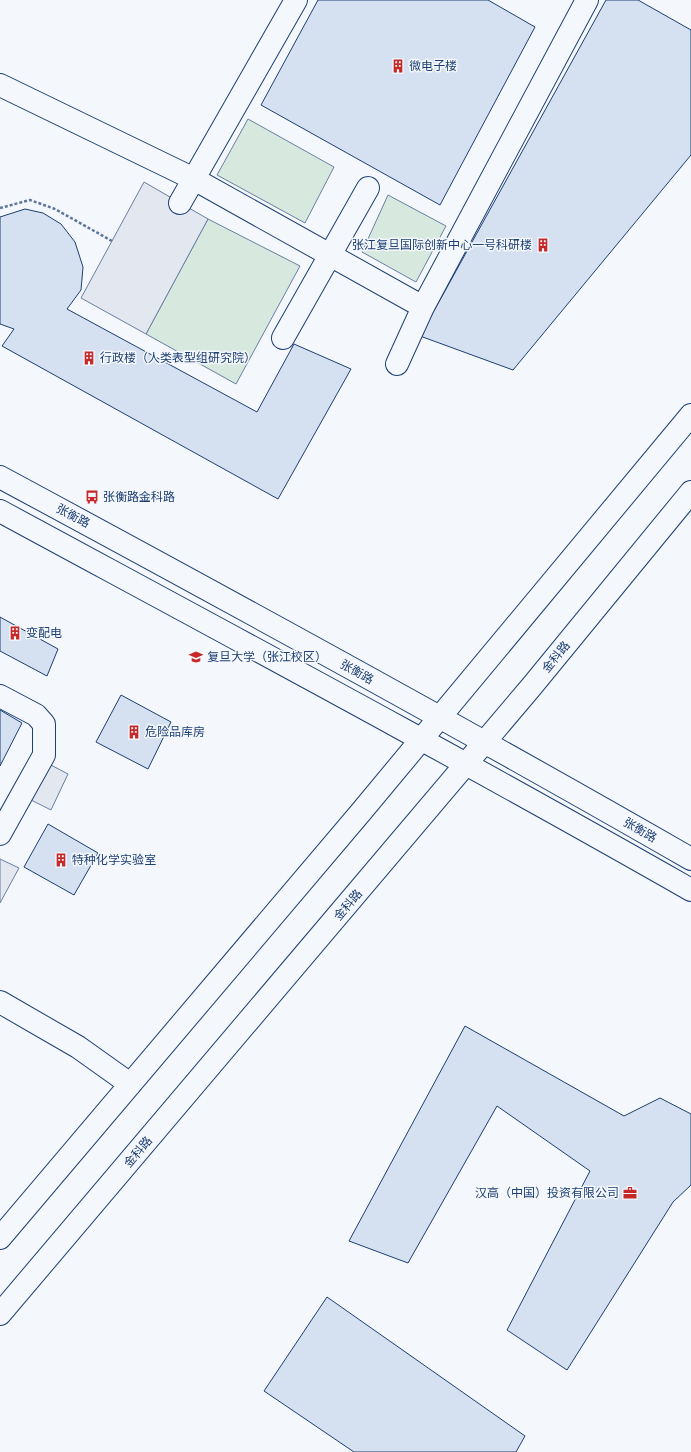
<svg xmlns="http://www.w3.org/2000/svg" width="691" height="1452" font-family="'DM Sans','Noto Sans SC',sans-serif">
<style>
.grass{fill:#d7e8df;stroke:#687fa3}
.parking{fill:#e3e8f0;stroke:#687fa3}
.building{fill:#d5e0f0;stroke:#1d3f73}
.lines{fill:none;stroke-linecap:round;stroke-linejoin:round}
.minor-casing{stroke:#1d3f73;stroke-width:24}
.major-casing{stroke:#1d3f73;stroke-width:24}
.path{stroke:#5e769c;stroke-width:2.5;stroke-dasharray:3 2;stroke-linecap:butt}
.minor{stroke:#f4f7fb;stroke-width:22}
.major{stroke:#f4f7fb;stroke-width:22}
.labels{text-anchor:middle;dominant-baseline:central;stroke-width:3;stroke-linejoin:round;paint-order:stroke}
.poi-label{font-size:12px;fill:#1d3f73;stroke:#f4f7fb;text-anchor:start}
.street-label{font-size:12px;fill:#1d3f73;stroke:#f4f7fb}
</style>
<rect width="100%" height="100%" fill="#f4f7fb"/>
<path class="grass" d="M 248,119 L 334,167 L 305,223 L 217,175 Z
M 388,195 L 446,226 L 416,282 L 362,252 Z
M 208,219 L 300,266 L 236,384 L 146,334 Z"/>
<path class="parking" d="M 144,182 L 208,219 L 146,334 L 81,298 Z
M 49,764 L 68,774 L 51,810 L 31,800 Z
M 0,859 L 19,868 L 0,903 Z"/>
<path class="building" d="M 318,0 L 488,0 L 535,27 L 440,205 L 261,105 Z
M 606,0 L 638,0 L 691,30 L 691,155 L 513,370 L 420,336 Z
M 25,209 L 43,213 L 61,224 L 75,242 L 83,267 L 81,290 L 67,309 L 257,412 L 294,344 L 351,369 L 278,499 L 2,346 L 14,329 L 0,324 L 0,217 Z
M 0,617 L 58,649 L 47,676 L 0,651 Z
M 121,695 L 171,722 L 148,769 L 96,742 Z
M 0,710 L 22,723 L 0,766 Z
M 48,824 L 98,853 L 74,895 L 24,867 Z
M 465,1026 L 624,1116 L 660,1098 L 691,1114 L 691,1185 L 673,1202 L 567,1370 L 507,1330 L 590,1171 L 497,1106 L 408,1263 L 349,1241 Z
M 327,1297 L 525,1436 L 516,1452 L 354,1452 L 264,1391 Z"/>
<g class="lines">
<g class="minor-casing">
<path id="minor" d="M 0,85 L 194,179 L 423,307
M 180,203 L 296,0
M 283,338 L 368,188
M 397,364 L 423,307 L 587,0
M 0,696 L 36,715 L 44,724 L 44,755 L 0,834
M 0,1002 L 78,1047 L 130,1084"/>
</g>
<g class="major-casing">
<path id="major" d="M 0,477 C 232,602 463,728 691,859
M 0,511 C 231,636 463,760 691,890
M 0,1238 L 361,812 L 691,415
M 0,1314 L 532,686 L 691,492"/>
</g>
<path class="path" d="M 0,208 L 30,200 L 55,209 L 112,241"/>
<use href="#minor" class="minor"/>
<use href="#major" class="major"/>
</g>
<defs>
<g id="building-bare" transform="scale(1.08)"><path d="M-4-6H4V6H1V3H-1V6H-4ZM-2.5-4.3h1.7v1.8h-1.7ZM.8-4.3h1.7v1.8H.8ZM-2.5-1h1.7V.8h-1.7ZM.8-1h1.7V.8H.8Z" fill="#c62828" stroke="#f4f7fb" stroke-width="2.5" paint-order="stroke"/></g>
<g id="bus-bare" transform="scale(1.08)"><path d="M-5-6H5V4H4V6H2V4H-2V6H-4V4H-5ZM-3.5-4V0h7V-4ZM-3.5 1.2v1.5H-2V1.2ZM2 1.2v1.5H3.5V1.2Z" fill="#c62828" stroke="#f4f7fb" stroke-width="2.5" paint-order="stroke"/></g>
<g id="school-bare" transform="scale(1.08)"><path d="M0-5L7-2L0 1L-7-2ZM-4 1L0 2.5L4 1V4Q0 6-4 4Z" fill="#c62828" stroke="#f4f7fb" stroke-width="2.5" paint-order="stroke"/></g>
<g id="office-bare" transform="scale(1.08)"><path d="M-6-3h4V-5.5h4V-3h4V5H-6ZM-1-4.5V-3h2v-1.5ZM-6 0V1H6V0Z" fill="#c62828" stroke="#f4f7fb" stroke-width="2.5" paint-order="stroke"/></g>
</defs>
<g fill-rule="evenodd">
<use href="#building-bare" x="398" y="66"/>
<use href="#building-bare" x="543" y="245"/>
<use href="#building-bare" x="89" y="358"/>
<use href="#bus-bare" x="92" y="497"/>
<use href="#building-bare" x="15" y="633"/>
<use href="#school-bare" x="196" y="657"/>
<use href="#building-bare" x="134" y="732"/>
<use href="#building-bare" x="61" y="860"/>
<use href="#office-bare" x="630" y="1193"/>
</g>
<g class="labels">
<g class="poi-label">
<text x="409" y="66">微电子楼</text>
<text x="532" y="245" text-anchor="end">张江复旦国际创新中心一号科研楼</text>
<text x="100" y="358">行政楼（人类表型组研究院）</text>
<text x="103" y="497">张衡路金科路</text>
<text x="26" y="633">变配电</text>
<text x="207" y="657">复旦大学（张江校区）</text>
<text x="145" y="732">危险品库房</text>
<text x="72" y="860">特种化学实验室</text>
<text x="619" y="1193" text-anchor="end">汉高（中国）投资有限公司</text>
</g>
<g class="street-label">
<text transform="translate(73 516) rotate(28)">张衡路</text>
<text transform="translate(556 657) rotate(-51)">金科路</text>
<text transform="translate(357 672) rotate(29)">张衡路</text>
<text transform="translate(640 830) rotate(30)">张衡路</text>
<text transform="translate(348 905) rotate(-50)">金科路</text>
<text transform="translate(138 1152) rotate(-50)">金科路</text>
</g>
</g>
</svg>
